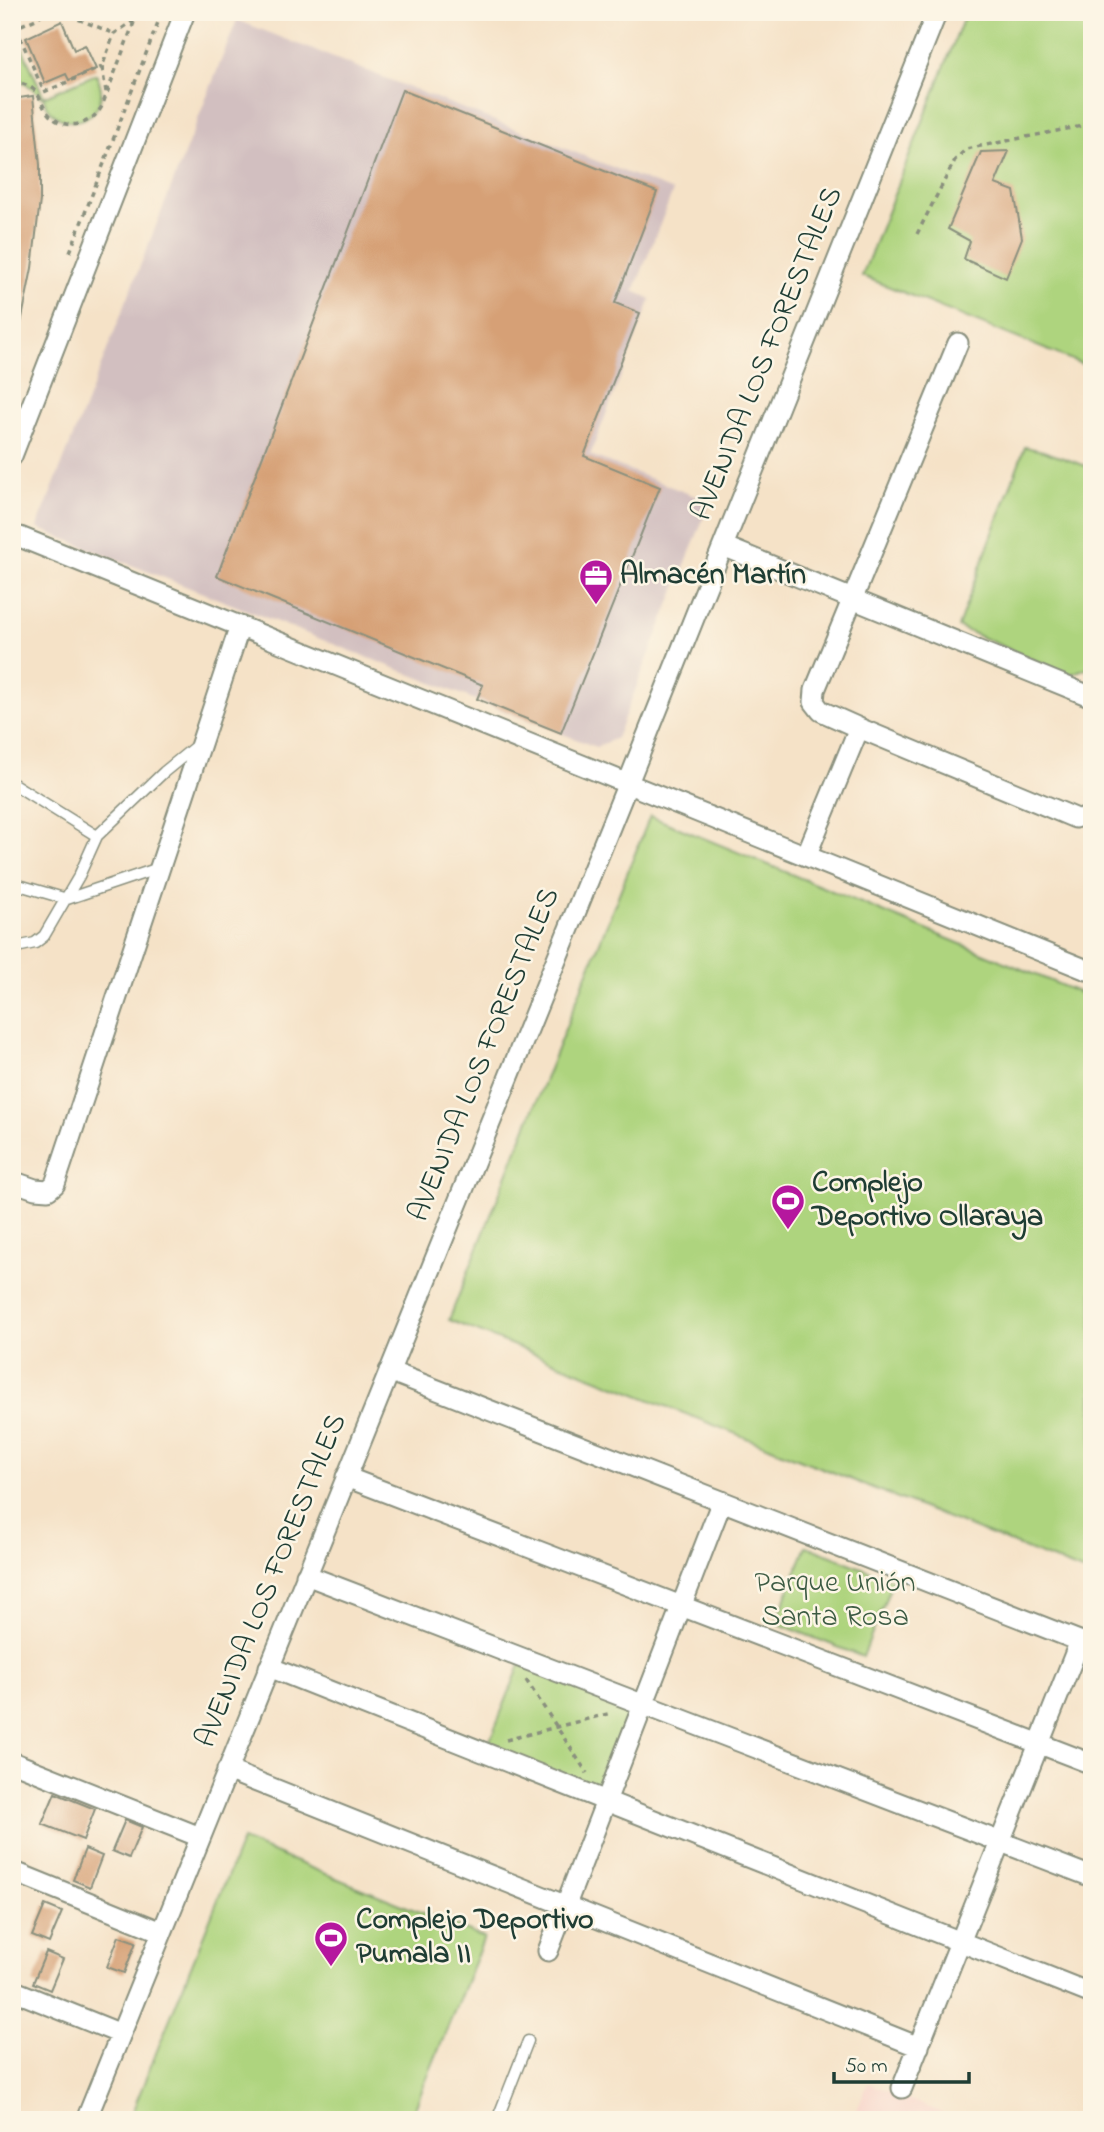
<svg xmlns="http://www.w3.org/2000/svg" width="1104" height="2132" font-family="'Indie Flower',sans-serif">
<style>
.built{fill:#f7d1c7}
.industrial{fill:#d2bfc0}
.green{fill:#aed47e;stroke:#668859;stroke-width:2}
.building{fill:#d6a076}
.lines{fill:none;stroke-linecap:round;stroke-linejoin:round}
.lane-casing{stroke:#8a907e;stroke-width:13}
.street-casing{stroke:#8a907e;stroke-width:23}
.path{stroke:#8a907e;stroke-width:3.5;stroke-dasharray:5 5;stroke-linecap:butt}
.lane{stroke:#fff;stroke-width:10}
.street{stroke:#fff;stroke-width:19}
.labels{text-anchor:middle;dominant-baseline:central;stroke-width:5;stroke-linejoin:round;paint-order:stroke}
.street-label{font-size:30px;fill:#1f3d34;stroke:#fcf5e5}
.poi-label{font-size:30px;font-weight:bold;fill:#1f3d34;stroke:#fcf5e5;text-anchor:start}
.park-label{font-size:30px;fill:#3c5b43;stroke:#fcf5e5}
</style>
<rect width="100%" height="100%" fill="#fcf5e5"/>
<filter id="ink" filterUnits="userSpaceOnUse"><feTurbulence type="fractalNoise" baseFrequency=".0143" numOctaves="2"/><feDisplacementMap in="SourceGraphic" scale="14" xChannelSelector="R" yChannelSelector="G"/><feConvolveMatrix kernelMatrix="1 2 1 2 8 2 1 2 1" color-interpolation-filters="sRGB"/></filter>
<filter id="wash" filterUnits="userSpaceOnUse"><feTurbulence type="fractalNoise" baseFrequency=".00686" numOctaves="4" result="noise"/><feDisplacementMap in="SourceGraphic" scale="28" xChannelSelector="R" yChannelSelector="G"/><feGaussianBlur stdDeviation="1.57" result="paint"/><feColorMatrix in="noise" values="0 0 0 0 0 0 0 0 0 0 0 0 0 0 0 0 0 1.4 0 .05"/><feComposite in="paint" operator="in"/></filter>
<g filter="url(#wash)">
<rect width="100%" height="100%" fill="#f5e2c7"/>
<path class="built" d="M 868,2083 L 960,2120 L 853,2120 Z"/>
<path class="industrial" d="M 237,20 L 673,191 L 634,291 L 651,299 L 590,455 L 710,502 L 616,738 L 596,747 L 37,528 Z"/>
<path class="green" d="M 966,12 L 1092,12 L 1092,368 L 862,276 Z
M 20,43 L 43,95 L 41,97 C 34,85 14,82 15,67 C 16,59 19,51 20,43 Z
M 96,74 C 119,118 57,142 43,97 Z
M 1025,447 L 1043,451 L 1092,468 L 1092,663 L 1089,667 L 1069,675 L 958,627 Z
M 650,816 L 1092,998 L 1092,1575 L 449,1320 Z
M 806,1546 L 893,1580 L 863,1657 L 776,1623 Z
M 520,1665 L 634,1710 L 602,1793 L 487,1748 Z
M 242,1840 L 484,1938 L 410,2120 L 129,2120 Z"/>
<g id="blocks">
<path class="building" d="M 62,21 L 74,50 L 85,45 L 96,69 L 69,80 L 66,74 L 45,83 L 26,38 Z
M 402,90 L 657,192 L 615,303 L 640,313 L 584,456 L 660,487 L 561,733 L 477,699 L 483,685 L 217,576 Z
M 33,96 L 40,165 L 40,200 L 32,268 L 19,333 L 12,333 L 12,99 Z
M 1009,151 L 995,184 L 1014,191 L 1022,238 L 1006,278 L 964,259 L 970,241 L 948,229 L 981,152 Z
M 55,1793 L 95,1809 L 83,1840 L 42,1824 Z
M 125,1820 L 142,1827 L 129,1858 L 112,1851 Z
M 85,1849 L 102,1856 L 90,1887 L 73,1880 Z
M 45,1905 L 62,1912 L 49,1943 L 32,1936 Z
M 119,1936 L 136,1942 L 124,1973 L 107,1967 Z
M 46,1952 L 63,1959 L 50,1990 L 33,1983 Z"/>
</g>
</g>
<g filter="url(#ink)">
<use href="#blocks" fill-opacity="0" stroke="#8a907e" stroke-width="2"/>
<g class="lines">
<g class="lane-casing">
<path id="lane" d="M 12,783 L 97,836
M 12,883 L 67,899 L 159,868
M 12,948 L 35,943 L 44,936 L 79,876 L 97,836 L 164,772 L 196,746
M 497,2120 L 528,2041"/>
</g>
<g class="street-casing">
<path id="street" d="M 958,343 L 815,690 L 814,702 L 821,711 L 859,728 L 1075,818
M 12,456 L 185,12
M 20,537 L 1087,970
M 723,546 L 1092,697
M 806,856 L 859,728
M 12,1181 L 35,1189 L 48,1190 L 55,1184 L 240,626
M 389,1371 L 1092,1646
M 346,1477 L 1092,1764
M 306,1575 L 1092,1877
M 269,1667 L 1092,1994
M 12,1762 L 200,1837
M 227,1770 L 919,2047
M 12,1871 L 162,1932
M 548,1951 L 722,1501
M 12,1990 L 121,2034
M 902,2088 L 1080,1641
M 86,2120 L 628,783 L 937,12"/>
</g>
<path class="path" d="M 60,12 L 113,33
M 16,28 L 44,92 L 102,67
M 12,29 L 36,19 L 44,12
M 12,82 C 20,83 27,84 33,89 C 41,96 41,104 47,112 C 62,132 91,127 102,106 L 138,12
M 106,92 L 102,67 L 114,34 L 136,19
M 917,234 L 955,160 L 966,149 L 1092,124
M 70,252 L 162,12
M 526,1680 L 587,1773
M 506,1740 L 611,1713"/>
<use href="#lane" class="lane"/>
<use href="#street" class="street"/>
</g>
</g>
<defs>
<g id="office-pin" transform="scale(1.75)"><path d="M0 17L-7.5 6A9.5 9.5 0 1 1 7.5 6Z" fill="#b5179e" stroke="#fcf5e5"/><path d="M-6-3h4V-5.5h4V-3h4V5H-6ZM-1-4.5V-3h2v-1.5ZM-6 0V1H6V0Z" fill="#fff"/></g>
<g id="stadium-pin" transform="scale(1.75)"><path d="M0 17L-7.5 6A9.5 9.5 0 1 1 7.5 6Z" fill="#b5179e" stroke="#fcf5e5"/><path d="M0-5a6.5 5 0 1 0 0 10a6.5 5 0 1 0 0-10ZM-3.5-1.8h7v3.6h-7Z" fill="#fff"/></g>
</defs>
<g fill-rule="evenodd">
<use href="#office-pin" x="596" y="576"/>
<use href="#stadium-pin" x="788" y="1201"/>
<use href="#stadium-pin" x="331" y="1938"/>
</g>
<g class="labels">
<g class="street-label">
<text transform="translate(768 354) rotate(-68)">AVENIDA LOS FORESTALES</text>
<text transform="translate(485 1055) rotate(-68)">AVENIDA LOS FORESTALES</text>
<text transform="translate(272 1581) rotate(-68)">AVENIDA LOS FORESTALES</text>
</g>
<g class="poi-label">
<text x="620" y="576">Almacén Martín</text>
<text x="812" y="1184">Complejo<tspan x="812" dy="34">Deportivo Ollaraya</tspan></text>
<text x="356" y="1921">Complejo Deportivo<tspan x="356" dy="34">Pumala II</tspan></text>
</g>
<g class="park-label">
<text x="835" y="1584">Parque Unión<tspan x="835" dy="34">Santa Rosa</tspan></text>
</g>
</g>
<rect width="1104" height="2132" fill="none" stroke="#fcf5e5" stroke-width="42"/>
<path d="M834 2072v10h135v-10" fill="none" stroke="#1f3d34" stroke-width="3.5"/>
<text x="845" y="2072" font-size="21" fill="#1f3d34" stroke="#fcf5e5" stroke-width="5" paint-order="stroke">50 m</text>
</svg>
